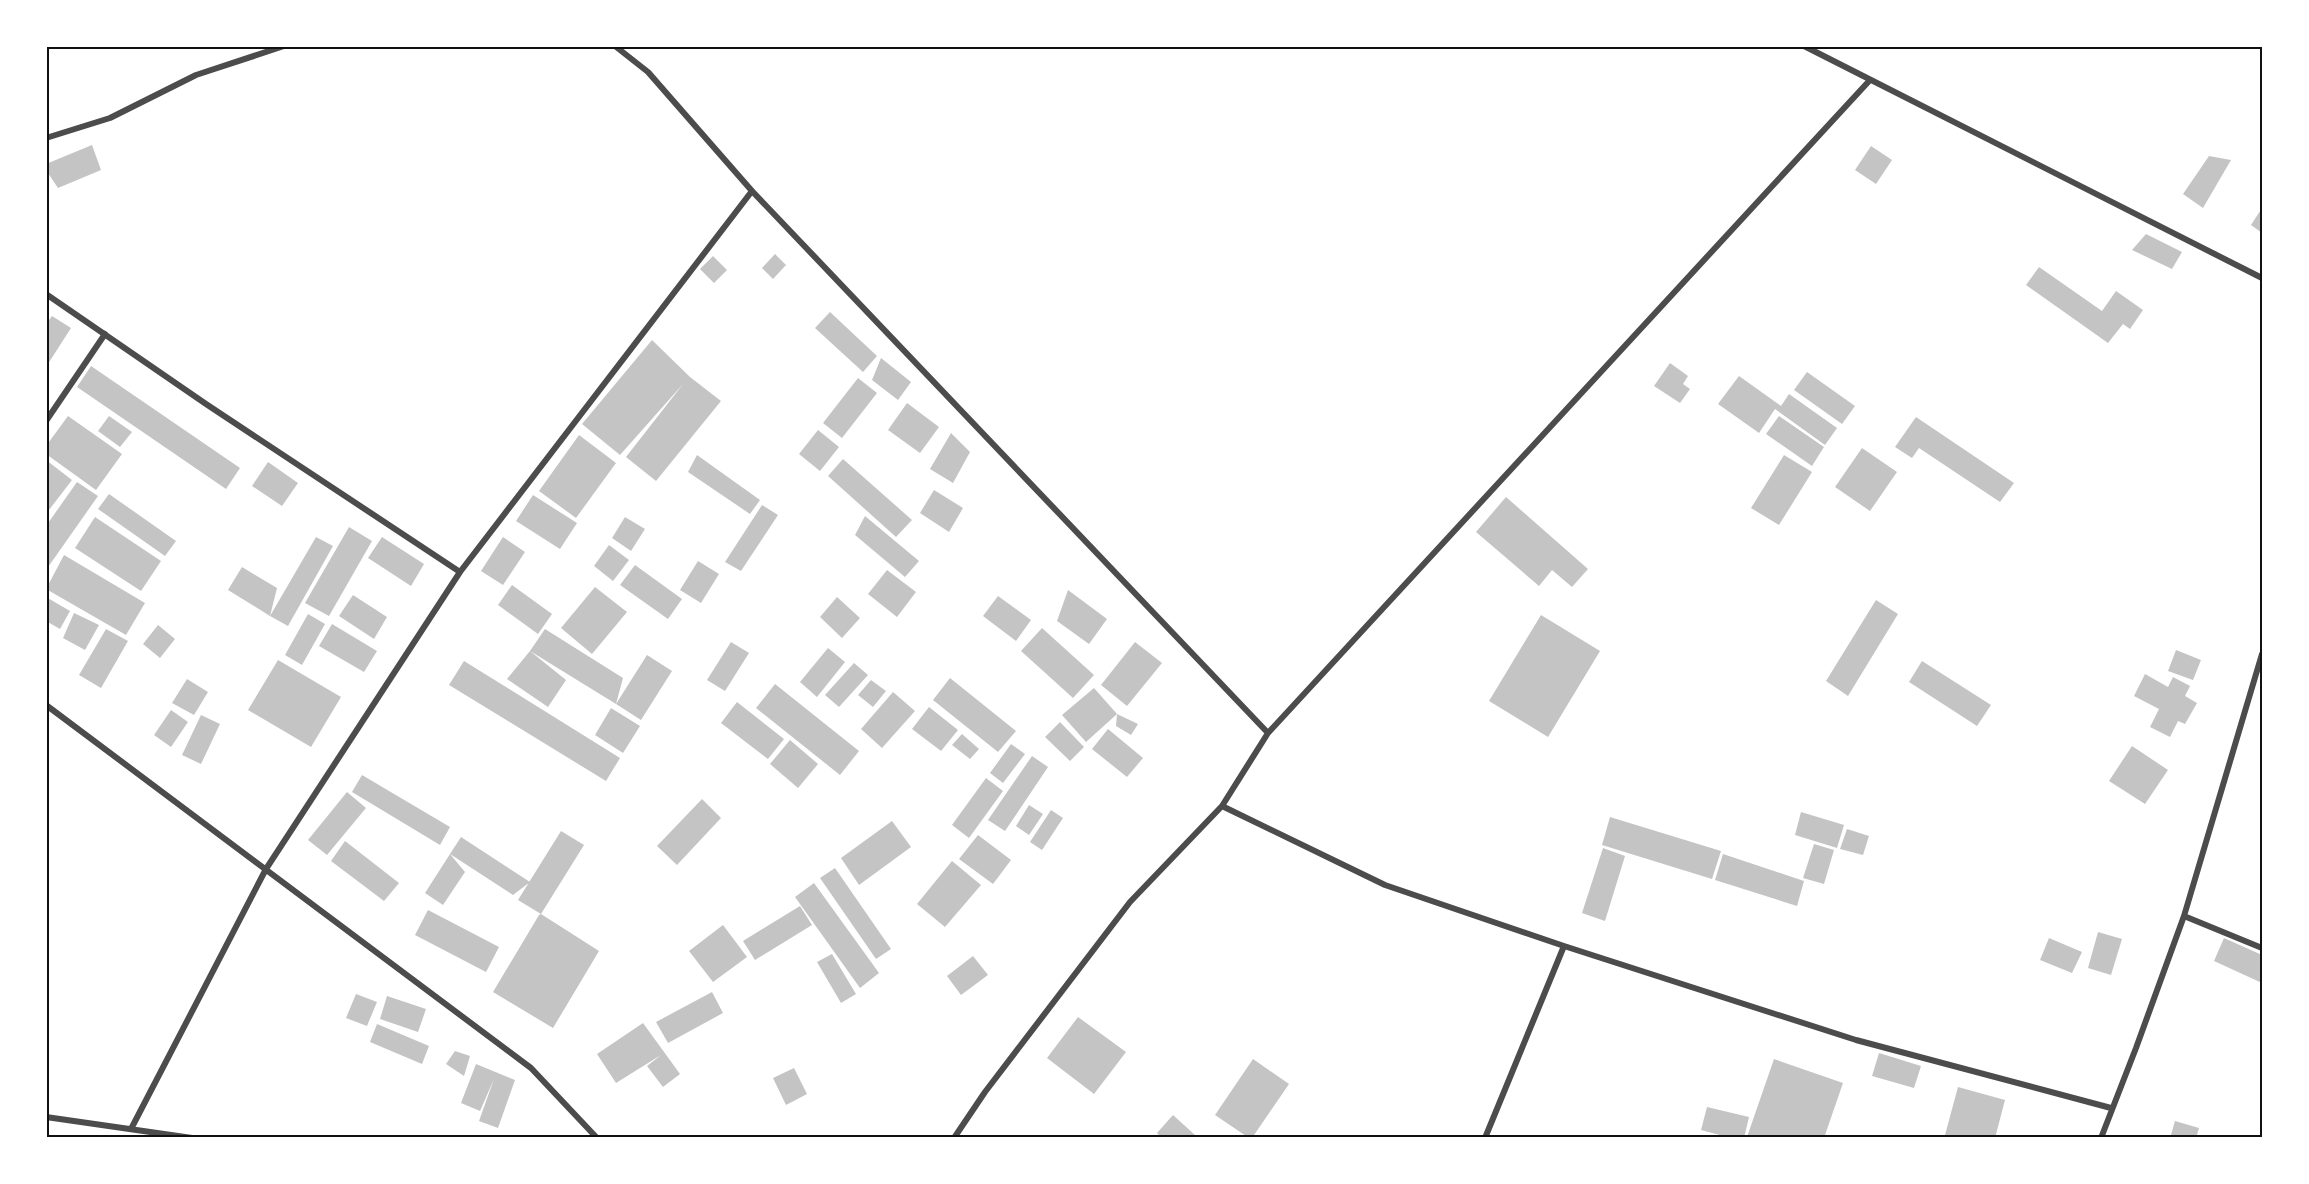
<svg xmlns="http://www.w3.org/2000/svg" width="2309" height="1184" font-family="Lato,sans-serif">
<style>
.building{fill:#c4c4c4}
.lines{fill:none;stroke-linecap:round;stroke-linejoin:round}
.minor{stroke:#4c4c4c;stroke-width:6}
.neatline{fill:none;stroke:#111;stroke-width:2}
</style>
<rect width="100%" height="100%" fill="#fff"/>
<path class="building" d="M 92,145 L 101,170 L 58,188 L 46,170 L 46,164 Z
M 1871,146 L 1892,160 L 1876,184 L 1855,170 Z
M 2209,156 L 2231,160 L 2203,208 L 2183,194 Z
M 2262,208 L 2262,233 L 2251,225 Z
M 2146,234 L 2182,252 L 2172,269 L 2132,250 Z
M 775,254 L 786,265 L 773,279 L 762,268 Z
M 713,256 L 727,270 L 714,283 L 700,269 Z
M 2039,267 L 2102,311 L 2116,291 L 2143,310 L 2130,329 L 2123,324 L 2108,343 L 2026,285 Z
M 830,312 L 877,356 L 863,372 L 815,328 Z
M 52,316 L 71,328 L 46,367 L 46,324 Z
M 652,340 L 690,377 L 721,401 L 656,481 L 626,457 L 683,384 L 620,455 L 582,424 Z
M 881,358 L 911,382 L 898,400 L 872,380 Z
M 1670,363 L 1688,376 L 1683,384 L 1690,389 L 1680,403 L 1654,386 Z
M 91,366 L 240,468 L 226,489 L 77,387 Z
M 1807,372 L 1855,406 L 1842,424 L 1794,390 Z
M 1739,376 L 1781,406 L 1789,394 L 1837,428 L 1825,445 L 1775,409 L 1759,433 L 1718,404 Z
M 858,378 L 877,393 L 842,438 L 823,423 Z
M 907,403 L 939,427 L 920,453 L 888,430 Z
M 68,416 L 122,454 L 96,490 L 46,454 L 46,446 Z
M 109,416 L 132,432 L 120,447 L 98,431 Z
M 1779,416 L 1824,447 L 1812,466 L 1766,434 Z
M 1916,417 L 2014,483 L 2000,502 L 1919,448 L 1912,458 L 1895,447 Z
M 818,430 L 839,447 L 820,471 L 799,454 Z
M 951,433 L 970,452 L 953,483 L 930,469 Z
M 579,435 L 616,463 L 576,518 L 539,491 Z
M 1862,448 L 1897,472 L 1870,511 L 1835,487 Z
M 697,455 L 760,500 L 750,514 L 688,472 Z
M 1784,455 L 1812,472 L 1779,525 L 1751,508 Z
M 843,459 L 912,520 L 896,537 L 828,476 Z
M 46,460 L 72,480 L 49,510 L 46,508 Z
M 268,462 L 298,483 L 282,506 L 252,486 Z
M 77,482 L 98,496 L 46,570 L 46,526 Z
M 934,490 L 963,508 L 949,532 L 920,513 Z
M 109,494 L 176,541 L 165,556 L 98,509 Z
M 533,495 L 577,523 L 560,549 L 516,521 Z
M 1506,497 L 1588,569 L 1572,587 L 1552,570 L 1539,586 L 1476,532 Z
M 762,505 L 778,515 L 741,571 L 725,562 Z
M 865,516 L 919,561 L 905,577 L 855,535 Z
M 95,517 L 161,561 L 141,591 L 75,548 Z
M 625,517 L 645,529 L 631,551 L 612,538 Z
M 349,527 L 372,541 L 329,616 L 305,603 Z
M 316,537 L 333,546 L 288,626 L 270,616 Z
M 382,537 L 424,564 L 411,586 L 368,558 Z
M 503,537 L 525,552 L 503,585 L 481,571 Z
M 609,545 L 629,560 L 613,581 L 594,566 Z
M 64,555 L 145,603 L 126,635 L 46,589 Z
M 698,561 L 719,574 L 701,603 L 680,590 Z
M 635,565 L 682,599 L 668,619 L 620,585 Z
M 242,567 L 277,588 L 270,616 L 228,590 Z
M 887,570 L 916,592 L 897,617 L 868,594 Z
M 512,585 L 552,614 L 538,634 L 498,605 Z
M 595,587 L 627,612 L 592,654 L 561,628 Z
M 1068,590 L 1107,619 L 1089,644 L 1057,621 Z
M 353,595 L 387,617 L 374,639 L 339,616 Z
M 998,596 L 1031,620 L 1016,641 L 983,616 Z
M 46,597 L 70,611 L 60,629 L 46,621 Z
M 837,597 L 860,618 L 842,638 L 820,617 Z
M 1876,600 L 1898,614 L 1848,696 L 1826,681 Z
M 74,613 L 99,625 L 85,650 L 63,638 Z
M 308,614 L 325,624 L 302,665 L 285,655 Z
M 1541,615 L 1600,651 L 1548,737 L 1489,701 Z
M 332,624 L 377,651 L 364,672 L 319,646 Z
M 158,625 L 175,639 L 160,658 L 143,644 Z
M 1042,628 L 1094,675 L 1073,698 L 1021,651 Z
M 106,629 L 128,641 L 101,688 L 79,675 Z
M 545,629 L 623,678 L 616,704 L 530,651 L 566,680 L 548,707 L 507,679 L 530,651 Z
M 731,642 L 749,653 L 725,691 L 707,680 Z
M 1135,642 L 1162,663 L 1127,706 L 1101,685 Z
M 828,648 L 845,662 L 817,697 L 800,682 Z
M 2176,650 L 2201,660 L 2193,680 L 2168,671 Z
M 647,655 L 672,671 L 641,720 L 616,704 Z
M 278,660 L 341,697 L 311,747 L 248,710 Z
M 464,661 L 620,758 L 606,781 L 449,685 Z
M 1922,661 L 1991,705 L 1977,726 L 1909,682 Z
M 854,663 L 868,675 L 839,707 L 825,695 Z
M 2145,674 L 2168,687 L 2173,677 L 2190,686 L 2185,696 L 2197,703 L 2185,724 L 2178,721 L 2170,737 L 2150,727 L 2159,709 L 2134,696 Z
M 950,678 L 1016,731 L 998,752 L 933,700 Z
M 187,679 L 208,692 L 194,715 L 172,703 Z
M 871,680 L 886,691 L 873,707 L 858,695 Z
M 775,684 L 859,751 L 840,775 L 756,708 Z
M 1094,688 L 1117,714 L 1138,724 L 1131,735 L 1116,726 L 1117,714 L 1086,742 L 1062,715 Z
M 893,692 L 915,711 L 882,748 L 861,729 Z
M 737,702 L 784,739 L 768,759 L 721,723 Z
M 929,707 L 958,730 L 941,751 L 912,729 Z
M 611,708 L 640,726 L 623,753 L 595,735 Z
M 171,710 L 188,722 L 171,747 L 154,735 Z
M 201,715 L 220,724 L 201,764 L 182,755 Z
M 1060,722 L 1084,747 L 1070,761 L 1045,737 Z
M 1108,729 L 1143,758 L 1127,777 L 1092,749 Z
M 962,734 L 979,749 L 970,759 L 952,745 Z
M 790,740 L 818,764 L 798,788 L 770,764 Z
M 1011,744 L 1025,754 L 1003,783 L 990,773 Z
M 2132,746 L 2168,770 L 2145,804 L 2109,781 Z
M 1032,756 L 1048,767 L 1005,831 L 988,820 Z
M 362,775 L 450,827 L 440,845 L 352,792 Z
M 986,778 L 1003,791 L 969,838 L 952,825 Z
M 347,792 L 366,808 L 327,855 L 308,840 Z
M 702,799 L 721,818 L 677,865 L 657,846 Z
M 1029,805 L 1043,814 L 1029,835 L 1016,826 Z
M 1051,810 L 1063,818 L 1042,850 L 1030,842 Z
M 1801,812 L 1844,825 L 1837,848 L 1795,835 Z
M 1610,817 L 1721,851 L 1712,879 L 1602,845 Z
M 892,821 L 911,847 L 859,885 L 841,858 Z
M 1847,829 L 1869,836 L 1863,855 L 1840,849 Z
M 561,831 L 584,845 L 541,914 L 518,900 Z
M 978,835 L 1011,860 L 993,884 L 959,859 Z
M 461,837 L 530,882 L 513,895 L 450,854 Z
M 345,841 L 399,883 L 384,901 L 331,861 Z
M 1814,844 L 1834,850 L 1824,884 L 1803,878 Z
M 1603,848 L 1625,856 L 1605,921 L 1582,913 Z
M 450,854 L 465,872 L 443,905 L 425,893 Z
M 1723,854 L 1804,881 L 1797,906 L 1715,880 Z
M 952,861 L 981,885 L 945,927 L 917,904 Z
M 835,868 L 891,949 L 876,959 L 820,878 Z
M 814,883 L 879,973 L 860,988 L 795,897 Z
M 800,906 L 812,925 L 755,960 L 743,941 Z
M 428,910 L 499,947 L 486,972 L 415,935 Z
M 541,914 L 599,951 L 553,1028 L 493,992 L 539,915 Z
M 723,925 L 747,957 L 713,982 L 689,951 Z
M 2098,932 L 2122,939 L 2111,975 L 2088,968 Z
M 2049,938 L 2082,952 L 2072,973 L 2040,960 Z
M 2224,938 L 2262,955 L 2262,983 L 2214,961 Z
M 832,954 L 856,994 L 841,1003 L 817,962 Z
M 973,956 L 988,975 L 961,995 L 947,976 Z
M 712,992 L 723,1013 L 668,1043 L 656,1022 Z
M 356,994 L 377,1002 L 367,1026 L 346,1018 Z
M 387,996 L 426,1009 L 418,1032 L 380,1019 Z
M 1078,1017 L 1126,1052 L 1094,1094 L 1047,1058 Z
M 643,1023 L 680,1074 L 663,1087 L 647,1066 L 661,1055 L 616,1083 L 597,1054 Z
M 377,1024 L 429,1046 L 422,1064 L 370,1042 Z
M 455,1051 L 470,1056 L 464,1076 L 446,1064 Z
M 1879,1053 L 1921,1066 L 1914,1088 L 1872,1076 Z
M 1253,1059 L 1289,1084 L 1252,1138 L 1249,1138 L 1215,1115 Z
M 1774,1059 L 1843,1083 L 1824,1138 L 1747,1137 Z
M 476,1064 L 515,1080 L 498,1128 L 479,1121 L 494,1079 L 480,1111 L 461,1103 Z
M 794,1068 L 807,1094 L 786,1105 L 773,1078 Z
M 1958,1087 L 2005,1100 L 1995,1138 L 1952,1138 L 1945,1135 Z
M 1707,1107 L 1749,1117 L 1744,1138 L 1731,1138 L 1701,1130 Z
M 1173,1115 L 1195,1135 L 1193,1138 L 1162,1138 L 1157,1133 Z
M 2175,1121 L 2199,1128 L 2196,1138 L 2170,1138 Z"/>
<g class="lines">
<path class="minor" d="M 615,46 L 648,72 L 752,191 L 1268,733
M 1804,46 L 2262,278
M 46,138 L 110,118 L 196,75 L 284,46
M 46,294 L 206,404 L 460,572
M 46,421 L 105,334
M 46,705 L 531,1068 L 597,1138
M 1222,806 L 1385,885 L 1564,946 L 1856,1040 L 2111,1108
M 2184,916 L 2262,948
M 46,1117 L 192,1138
M 131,1129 L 266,869 L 460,572 L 752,191
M 954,1138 L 985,1092 L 1130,902 L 1222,806 L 1268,733 L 1870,80
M 1485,1138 L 1564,946
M 2101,1138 L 2136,1048 L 2184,916 L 2262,654"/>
</g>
<rect width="2309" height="1184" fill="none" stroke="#ffffff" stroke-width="96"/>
<rect x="48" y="48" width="2213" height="1088" class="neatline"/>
</svg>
